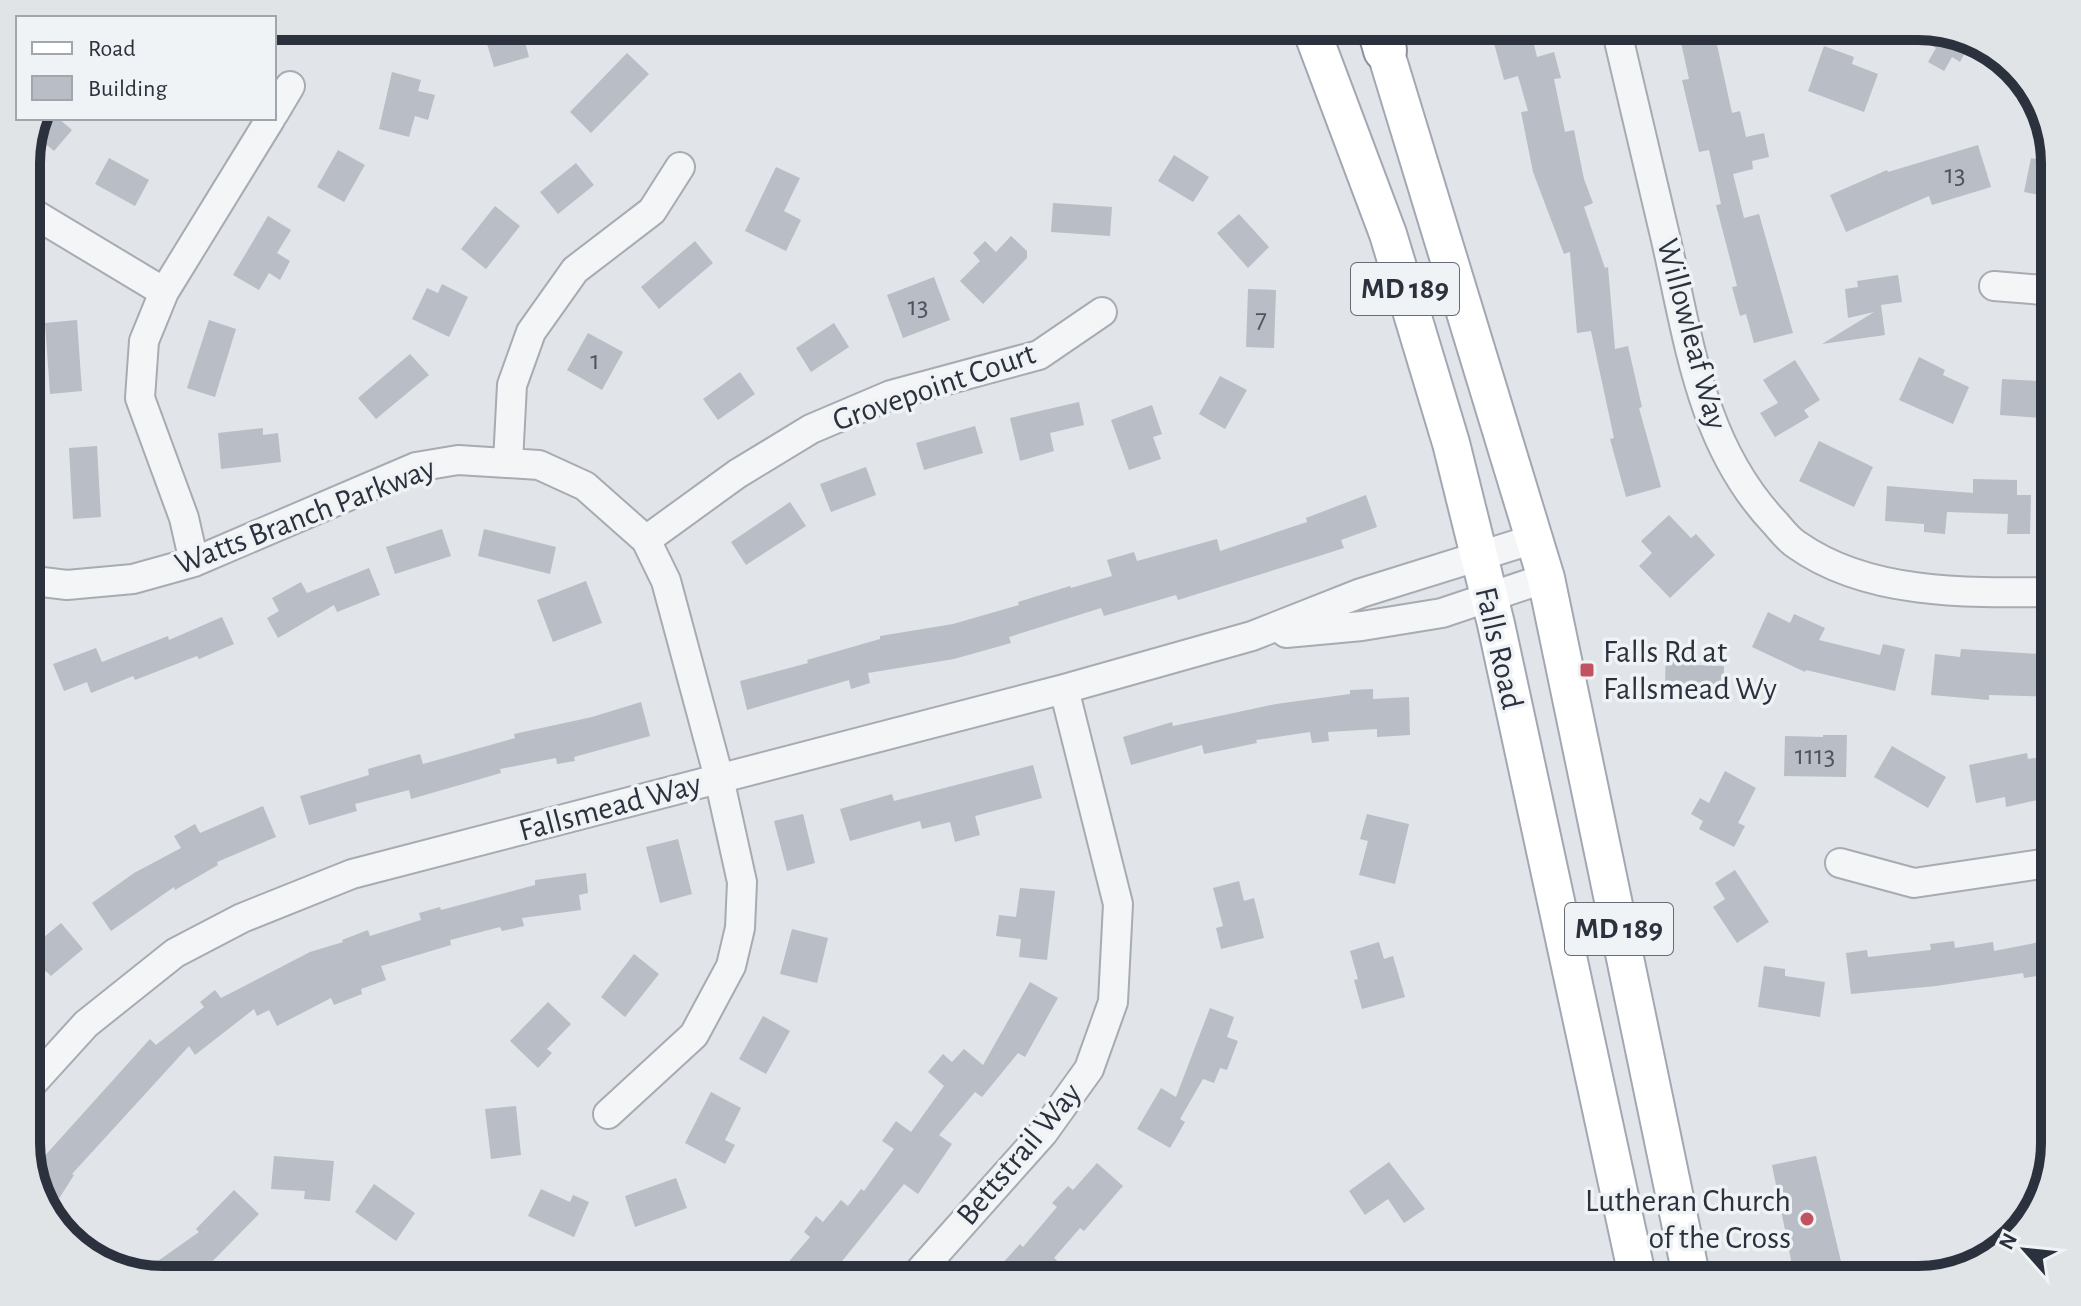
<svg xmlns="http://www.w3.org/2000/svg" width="2081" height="1306" font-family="'Alegreya Sans',sans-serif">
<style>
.building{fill:#b9bdc5}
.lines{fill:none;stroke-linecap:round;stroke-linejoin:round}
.minor-casing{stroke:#a7abb2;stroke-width:32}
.major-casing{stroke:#a2a8b3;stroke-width:40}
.highway-casing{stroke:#8a919d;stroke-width:46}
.minor{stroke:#f3f5f7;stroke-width:28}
.major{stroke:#fff;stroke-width:36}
.highway{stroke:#fff;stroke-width:42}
.poi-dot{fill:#c15360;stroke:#f0f3f6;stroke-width:3}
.labels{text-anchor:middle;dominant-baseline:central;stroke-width:7;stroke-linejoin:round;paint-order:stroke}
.number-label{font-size:28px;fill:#4e5560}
.shield{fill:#f0f3f6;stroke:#666c75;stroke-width:2}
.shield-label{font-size:30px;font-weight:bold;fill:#2b323e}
.street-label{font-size:32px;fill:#2b323e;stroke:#f0f3f6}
.poi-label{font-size:32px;fill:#2b323e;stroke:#f0f3f6;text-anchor:start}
.rim{fill:none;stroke:#2b323e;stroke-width:10}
</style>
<rect width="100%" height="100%" fill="#e1e4e8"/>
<path class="building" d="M 1907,26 L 1918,26 L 1971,42 L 1960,62 L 1952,57 L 1944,71 L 1928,62 L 1936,48 L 1905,31 Z
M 1521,28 L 1530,28 L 1537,57 L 1554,52 L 1561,78 L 1554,79 L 1565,132 L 1574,130 L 1584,179 L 1593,203 L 1584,207 L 1605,268 L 1608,267 L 1615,349 L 1628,346 L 1642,407 L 1639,408 L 1661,487 L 1626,497 L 1610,439 L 1614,438 L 1591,331 L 1577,333 L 1570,252 L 1564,254 L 1533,172 L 1521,112 L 1528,111 L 1518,76 L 1504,80 L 1492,36 Z
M 1714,31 L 1732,113 L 1740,111 L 1746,137 L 1764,133 L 1769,157 L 1752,161 L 1753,169 L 1733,174 L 1744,218 L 1759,214 L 1793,333 L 1754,343 L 1746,314 L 1740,316 L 1732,287 L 1737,286 L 1716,205 L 1721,204 L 1709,150 L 1699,152 L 1682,80 L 1689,79 L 1680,38 Z
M 484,34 L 523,34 L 529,57 L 494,67 Z
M 1824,46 L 1854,57 L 1852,64 L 1878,74 L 1864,112 L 1808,91 Z
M 627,53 L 649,74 L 591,133 L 570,112 Z
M 392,72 L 421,80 L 418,91 L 435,95 L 428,120 L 415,116 L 409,137 L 379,129 Z
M 43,118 L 58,118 L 72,130 L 54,151 L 35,135 Z
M 1978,145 L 1991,187 L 1932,205 L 1929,196 L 1846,232 L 1830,195 L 1887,170 L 1888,172 Z
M 338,150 L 365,165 L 344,202 L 317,187 Z
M 1174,155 L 1209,177 L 1193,202 L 1158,181 Z
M 109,158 L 149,180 L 135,206 L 95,184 Z
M 2031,158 L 2055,163 L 2055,198 L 2024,192 Z
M 576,163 L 594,185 L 558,214 L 540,192 Z
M 776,167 L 800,178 L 784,211 L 801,220 L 786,251 L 745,231 Z
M 1053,203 L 1112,207 L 1110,236 L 1051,232 Z
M 495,206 L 520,226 L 486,269 L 461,249 Z
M 1239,214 L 1269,247 L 1248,268 L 1217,233 Z
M 268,216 L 291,230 L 277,253 L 290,261 L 280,280 L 269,273 L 259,290 L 233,275 Z
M 1011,236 L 1027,251 L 1027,258 L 983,304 L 960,281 L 980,261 L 973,253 L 985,241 L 996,252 Z
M 695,241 L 713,263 L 659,309 L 641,287 Z
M 1898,275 L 1902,302 L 1881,305 L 1885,335 L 1822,344 L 1874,312 L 1848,318 L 1845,289 L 1858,287 L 1857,281 Z
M 934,277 L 950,320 L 903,338 L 887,295 Z
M 442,284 L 468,297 L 449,337 L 412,319 L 427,288 L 438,293 Z
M 1248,289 L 1276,290 L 1274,348 L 1246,347 Z
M 77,320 L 82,391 L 50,394 L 45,323 Z
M 209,320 L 236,329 L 215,397 L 187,388 Z
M 834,323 L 849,347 L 811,372 L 796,348 Z
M 588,333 L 623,352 L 602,390 L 567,370 Z
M 410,354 L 429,375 L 376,419 L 358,398 Z
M 1919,357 L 1945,370 L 1943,375 L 1969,387 L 1953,424 L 1899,400 Z
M 1795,360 L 1820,400 L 1804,410 L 1809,417 L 1775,437 L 1760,413 L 1778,403 L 1763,380 Z
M 740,372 L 755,394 L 718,420 L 703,399 Z
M 1220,376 L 1247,390 L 1225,429 L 1199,414 Z
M 2002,379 L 2055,382 L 2055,419 L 2000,415 Z
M 1079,402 L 1084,425 L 1050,433 L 1054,451 L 1020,461 L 1010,418 Z
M 1152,405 L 1162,434 L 1153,437 L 1161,459 L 1129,470 L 1111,420 Z
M 975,426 L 983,453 L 924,470 L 916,443 Z
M 263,428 L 263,435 L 278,433 L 281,462 L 221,469 L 218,433 Z
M 1819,441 L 1873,467 L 1854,507 L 1799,481 Z
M 97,446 L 101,517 L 73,519 L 69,448 Z
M 866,467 L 876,495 L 831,512 L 820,484 Z
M 1973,479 L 2017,480 L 2017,495 L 2031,495 L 2030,534 L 2007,534 L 2008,514 L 1947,512 L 1945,534 L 1924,532 L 1924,524 L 1885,521 L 1887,486 L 1973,493 Z
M 1366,495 L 1377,527 L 1341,540 L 1344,548 L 1319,556 L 1178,600 L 1176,595 L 1104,616 L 1101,608 L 1009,637 L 1011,643 L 954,659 L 868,673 L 870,683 L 851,689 L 849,680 L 747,710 L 740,681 L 808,663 L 807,660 L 880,639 L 880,636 L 953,624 L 1019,605 L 1018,602 L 1070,586 L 1071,588 L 1112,576 L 1107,560 L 1134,552 L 1137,561 L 1217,539 L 1220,551 L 1307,522 L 1306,518 Z
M 790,502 L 806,526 L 746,565 L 731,542 Z
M 1669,515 L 1691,538 L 1696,534 L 1715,555 L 1670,598 L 1639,566 L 1652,553 L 1641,541 Z
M 442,529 L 451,556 L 395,574 L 386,547 Z
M 484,529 L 556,547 L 550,574 L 478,556 Z
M 369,568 L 380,595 L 337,612 L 334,605 L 278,638 L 267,618 L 279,611 L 272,598 L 301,582 L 307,593 Z
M 586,581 L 602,623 L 553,642 L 537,600 Z
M 1768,612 L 1790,623 L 1794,614 L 1825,628 L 1819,640 L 1880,655 L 1883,644 L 1905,649 L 1895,691 L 1806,670 L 1805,672 L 1752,647 Z
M 222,617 L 234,644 L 199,659 L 197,656 L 135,680 L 133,676 L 91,693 L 87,682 L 64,691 L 53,664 L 96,648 L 102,662 L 168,636 L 169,640 Z
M 1666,645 L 1693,646 L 1692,665 L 1724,666 L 1723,701 L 1679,700 L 1679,686 L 1665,686 Z
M 1961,649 L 2055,655 L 2055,697 L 1989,695 L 1989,700 L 1931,695 L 1935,654 L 1960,657 Z
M 1373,689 L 1373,699 L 1409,697 L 1410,735 L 1377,737 L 1377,729 L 1328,732 L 1329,741 L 1312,743 L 1310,732 L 1256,740 L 1257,743 L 1204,754 L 1202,745 L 1131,765 L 1123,737 L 1172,722 L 1173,726 L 1276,704 L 1350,694 L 1350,690 Z
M 641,702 L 650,736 L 574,757 L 575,761 L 557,764 L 556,758 L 500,769 L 501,773 L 411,799 L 409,790 L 355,804 L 357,811 L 309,825 L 300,796 L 369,775 L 368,769 L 420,754 L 423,764 L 515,738 L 514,734 L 592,717 Z
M 1823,735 L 1847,735 L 1846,777 L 1784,776 L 1785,736 L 1823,737 Z
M 1892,746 L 1946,777 L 1928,808 L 1874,777 Z
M 2027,753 L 2028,759 L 2055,755 L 2055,796 L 2006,807 L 2005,797 L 1976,803 L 1969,765 Z
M 1033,765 L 1042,798 L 975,816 L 980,835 L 955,842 L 950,822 L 922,829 L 920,821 L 850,841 L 840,809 L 892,794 L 894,801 Z
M 1725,771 L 1756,788 L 1738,823 L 1745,826 L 1734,847 L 1699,829 L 1703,821 L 1691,814 L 1700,798 L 1709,803 Z
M 263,806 L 276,837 L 217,862 L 218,865 L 175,890 L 174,887 L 111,931 L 92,903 L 134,873 L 181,848 L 174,836 L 195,824 L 200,833 Z
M 803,814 L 815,863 L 787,871 L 774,821 Z
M 1367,814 L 1409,824 L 1395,884 L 1359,875 L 1368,841 L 1360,839 Z
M 678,839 L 692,894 L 660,903 L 646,847 Z
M 1735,870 L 1769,922 L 1737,943 L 1713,907 L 1725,899 L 1715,883 Z
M 586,873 L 588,893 L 579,895 L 581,910 L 522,918 L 524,926 L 502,931 L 500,927 L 450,940 L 451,945 L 381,966 L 386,980 L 361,989 L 362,994 L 334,1005 L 331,998 L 277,1026 L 269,1010 L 257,1016 L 254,1009 L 195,1055 L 189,1046 L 72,1174 L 74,1175 L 48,1216 L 44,1211 L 33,1173 L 41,1160 L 150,1039 L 156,1045 L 204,1007 L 200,1002 L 215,990 L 221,998 L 310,952 L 343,942 L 342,940 L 368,930 L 370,936 L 421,920 L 419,913 L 440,907 L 441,910 L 535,885 L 535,880 Z
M 1239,881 L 1244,901 L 1254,898 L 1264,938 L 1221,949 L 1216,928 L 1223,926 L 1213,888 Z
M 1020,888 L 1055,891 L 1047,960 L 1019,957 L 1021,939 L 996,936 L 999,915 L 1016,917 Z
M 61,923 L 83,949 L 51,976 L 46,971 L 26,995 L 26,952 Z
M 792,929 L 828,938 L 817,983 L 780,974 Z
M 2055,939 L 2055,973 L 2024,978 L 2023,973 L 1936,986 L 1851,994 L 1846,953 L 1867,950 L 1868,957 L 1931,950 L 1930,944 L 1954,941 L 1955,948 L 1993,942 L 1994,951 Z
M 1379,942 L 1384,959 L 1393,956 L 1405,997 L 1362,1009 L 1354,980 L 1358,979 L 1350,951 Z
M 634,954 L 659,974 L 625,1017 L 601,997 Z
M 1764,966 L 1785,969 L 1785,976 L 1825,982 L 1820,1017 L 1758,1007 Z
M 1030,982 L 1058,998 L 1025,1057 L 1018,1053 L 982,1097 L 975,1092 L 939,1135 L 952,1144 L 918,1194 L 904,1184 L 827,1280 L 773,1280 L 810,1237 L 804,1232 L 816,1216 L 823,1222 L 841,1200 L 848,1206 L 861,1189 L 864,1191 L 894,1149 L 882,1141 L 896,1121 L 911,1132 L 944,1086 L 928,1072 L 943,1054 L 952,1062 L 964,1049 L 983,1065 Z
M 548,1002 L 571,1024 L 547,1049 L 552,1053 L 538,1068 L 510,1041 Z
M 1210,1008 L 1234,1017 L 1227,1037 L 1238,1041 L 1227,1070 L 1220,1068 L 1214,1083 L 1203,1079 L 1180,1119 L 1185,1122 L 1170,1148 L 1137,1129 L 1161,1088 L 1176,1097 Z
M 763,1016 L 790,1031 L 766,1074 L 739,1059 Z
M 711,1092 L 741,1108 L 725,1140 L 735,1145 L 725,1164 L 685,1143 Z
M 516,1106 L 521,1155 L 491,1159 L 485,1109 Z
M 274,1156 L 334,1161 L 330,1201 L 304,1199 L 305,1191 L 271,1189 Z
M 1816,1156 L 1844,1274 L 1795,1280 L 1772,1165 Z
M 1389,1162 L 1425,1209 L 1404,1223 L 1388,1199 L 1365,1215 L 1349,1191 Z
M 1097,1163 L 1123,1186 L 1084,1231 L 1080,1228 L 1054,1258 L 1061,1264 L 1048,1280 L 1016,1280 L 1000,1266 L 1020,1244 L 1023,1247 L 1057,1207 L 1052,1203 L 1068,1186 L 1073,1190 Z
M 676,1178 L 687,1208 L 635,1227 L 625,1196 Z
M 374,1184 L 415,1213 L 396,1241 L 355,1212 Z
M 541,1189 L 570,1202 L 573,1195 L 589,1202 L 574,1237 L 528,1216 Z
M 234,1190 L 259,1214 L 197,1277 L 192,1280 L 163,1280 L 141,1273 L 199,1232 L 196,1229 Z"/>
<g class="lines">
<g class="minor-casing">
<path id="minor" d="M 1616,28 C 1633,99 1649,169 1666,240 C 1689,341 1701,446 1776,524 C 1782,531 1789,540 1797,545 C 1869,596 1971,593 2055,592
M 274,113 L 290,86
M 26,209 L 164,292
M 1994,286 L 2055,291
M 508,462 L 512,385 L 531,332 L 575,270 L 652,211 L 680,167
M 646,540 L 737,474 L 811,429 L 891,395 L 1039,355 L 1102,312
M 194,562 L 184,518 L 140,398 L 144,341 L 164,292 L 271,118
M 26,580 L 67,585 L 133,579 L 194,562 L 416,467 L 458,460 L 539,465 L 585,486 L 646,540 L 666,581 L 719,778 L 742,882 L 740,928 L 731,966 L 694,1035 L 608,1114
M 1286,633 L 1362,626 L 1442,613 L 1546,578
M 1840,863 L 1914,883 L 2055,862
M 26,1090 L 86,1024 L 175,953 L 242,918 L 352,874 L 1064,689 L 1252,636 L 1361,593 L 1534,539
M 912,1280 L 1043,1133 L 1089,1069 L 1113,1002 L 1118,904 L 1064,689"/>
</g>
<g class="major-casing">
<path id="major" d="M 1311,29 L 1388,234 L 1451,443 L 1496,624 L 1638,1280
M 1376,29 L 1385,50 L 1546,578 L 1692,1280"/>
</g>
<g class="highway-casing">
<path id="highway" d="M 1379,29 L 1385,50"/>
</g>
<use href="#minor" class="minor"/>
<use href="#major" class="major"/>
<use href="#highway" class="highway"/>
</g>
<g class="poi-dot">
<rect x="1579" y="662" width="16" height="16" rx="4"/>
<circle cx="1807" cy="1219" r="8"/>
</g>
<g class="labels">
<g class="number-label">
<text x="1955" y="175">13</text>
<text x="918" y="307">13</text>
<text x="1261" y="319">7</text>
<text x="595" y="361">1</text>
<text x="1815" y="756">1113</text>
</g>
<g class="shield">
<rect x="1351" y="263" width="108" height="52" rx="6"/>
<rect x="1565" y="903" width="108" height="52" rx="6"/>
</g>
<g class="shield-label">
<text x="1405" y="289">MD 189</text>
<text x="1619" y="929">MD 189</text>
</g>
<g class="street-label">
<text transform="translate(1692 334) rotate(75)">Willowleaf Way</text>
<text transform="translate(934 387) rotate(-19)">Grovepoint Court</text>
<text transform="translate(305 516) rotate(-21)">Watts Branch Parkway</text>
<text transform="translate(1499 648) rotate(77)">Falls Road</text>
<text transform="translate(610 807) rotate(-15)">Fallsmead Way</text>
<text transform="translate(1019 1154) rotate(-50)">Bettstrail Way</text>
</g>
<g class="poi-label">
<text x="1603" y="652">Falls Rd at<tspan x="1603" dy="37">Fallsmead Wy</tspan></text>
<text x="1791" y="1201" text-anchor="end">Lutheran Church<tspan x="1791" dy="37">of the Cross</tspan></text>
</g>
</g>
<path d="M0 0H2081V1306H0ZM163 40H1918A123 123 0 0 1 2041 163V1143A123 123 0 0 1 1918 1266H163A123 123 0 0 1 40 1143V163A123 123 0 0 1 163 40Z" fill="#e0e4e7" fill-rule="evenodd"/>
<path class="rim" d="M163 40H1918A123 123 0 0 1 2041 163V1143A123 123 0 0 1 1918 1266H163A123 123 0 0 1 40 1143V163A123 123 0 0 1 163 40Z"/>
<rect x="16" y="16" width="260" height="104" fill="#f0f3f6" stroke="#a1a6ac" stroke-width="2"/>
<rect x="32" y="42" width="40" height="12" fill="#ffffff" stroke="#a1a6ac" stroke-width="2"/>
<text x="88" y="56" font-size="24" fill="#2b323e">Road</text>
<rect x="32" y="76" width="40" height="24" fill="#b9bdc5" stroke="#a1a6ac" stroke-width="2"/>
<text x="88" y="96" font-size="24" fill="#2b323e">Building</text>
<g transform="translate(2025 1250) rotate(297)" stroke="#f0f3f6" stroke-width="6" paint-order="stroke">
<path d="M0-6L14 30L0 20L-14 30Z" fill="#2b323e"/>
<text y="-12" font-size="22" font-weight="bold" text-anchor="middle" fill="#2b323e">N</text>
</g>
</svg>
